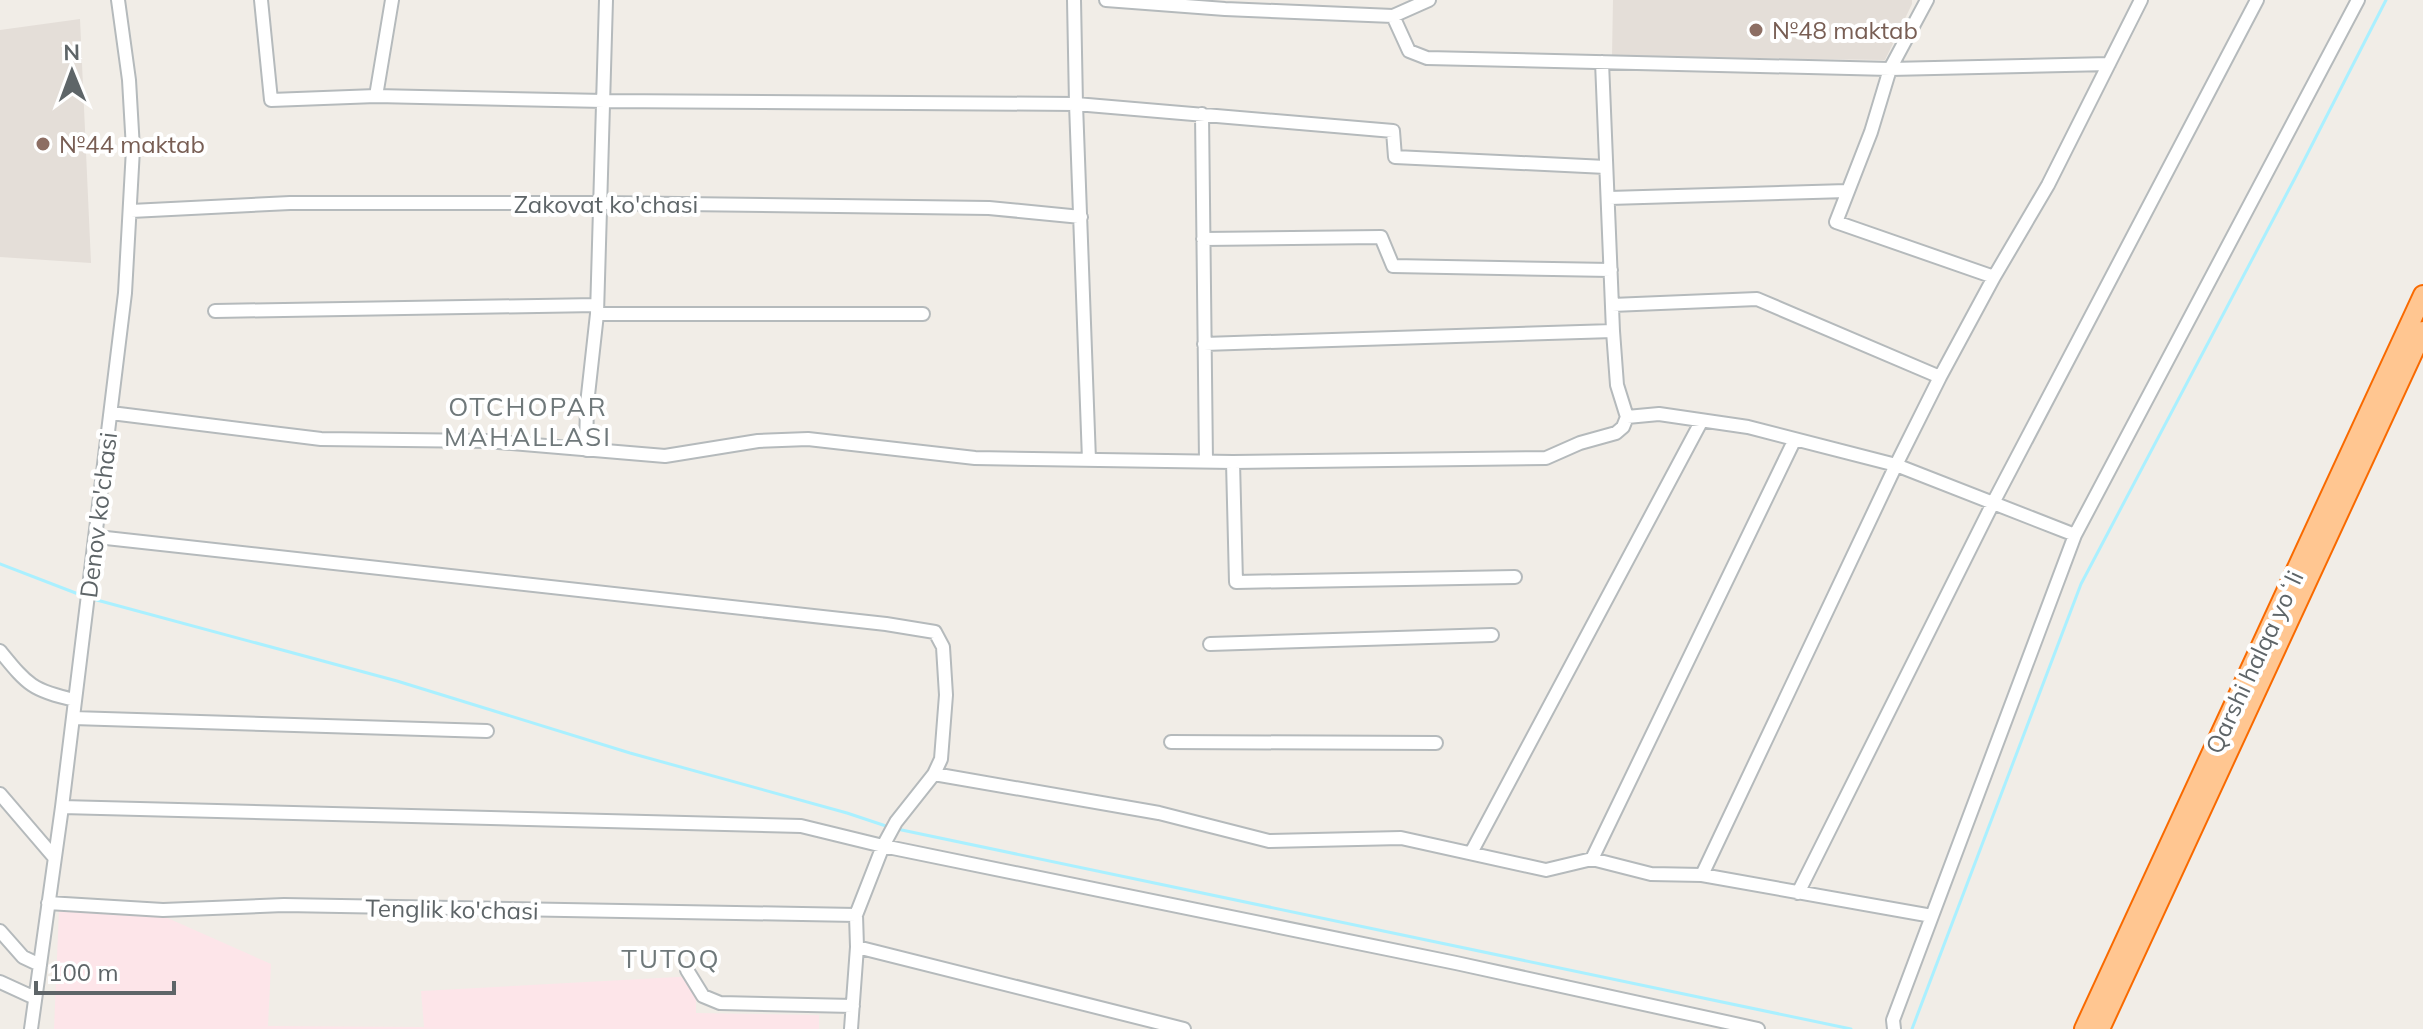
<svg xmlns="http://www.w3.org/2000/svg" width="2423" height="1029" font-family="Mulish,sans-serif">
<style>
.education{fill:#e4ded8}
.medical{fill:#fde5e9}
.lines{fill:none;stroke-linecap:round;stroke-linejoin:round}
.stream{stroke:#aaf0ff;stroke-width:3}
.minor-casing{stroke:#b5babc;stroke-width:16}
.highway-casing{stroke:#f96a00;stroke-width:22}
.minor{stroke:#fff;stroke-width:12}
.highway{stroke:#ffc691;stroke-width:18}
.education-dot{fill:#8d6e63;stroke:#fff;stroke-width:3}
.labels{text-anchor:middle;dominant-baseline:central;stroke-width:8;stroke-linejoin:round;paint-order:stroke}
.education-label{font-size:24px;fill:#785e54;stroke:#fff;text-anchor:start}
.street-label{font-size:24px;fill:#5e6568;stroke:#fff}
.neighbourhood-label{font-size:26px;letter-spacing:2px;fill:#6f787a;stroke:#fff}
</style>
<rect width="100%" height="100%" fill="#f1ede7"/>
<path class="education" d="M 1613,0 L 1912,0 L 1912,4 L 1885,60 L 1612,56 Z
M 80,19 L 91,263 L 0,257 L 0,30 Z"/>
<path class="medical" d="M 59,910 L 154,912 L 271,964 L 268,1026 L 424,1027 L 421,991 L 696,976 L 696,1013 L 819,1015 L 819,1029 L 54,1029 Z"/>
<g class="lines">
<path class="stream" d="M 0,564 L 86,597
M 93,599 L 397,681 L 630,753 L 847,813 L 889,827
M 897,829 L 1851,1029
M 1912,1029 L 2081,584 L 2295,178 L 2386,0"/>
<g class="minor-casing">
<path id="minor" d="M 261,0 L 271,100 L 376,96 L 604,101 L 1076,104 L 1393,131 L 1395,157 L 1606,167
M 1074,0 L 1076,104 L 1089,460
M 1106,0 L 1225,9 L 1393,16 L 1429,0
M 1927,0 L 1890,69 L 1871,132 L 1836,222 L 1994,277
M 1393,16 L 1409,51 L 1427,58 L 1890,69 L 2109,64
M 376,96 L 392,0
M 1202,114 L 1206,461
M 1609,198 L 1847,191
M 131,211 L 290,203 L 600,203 L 989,208 L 1081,217
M 1203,239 L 1381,237 L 1393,266 L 1611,270
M 1612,305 L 1757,299 L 1940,377
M 215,311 L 597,305
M 597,314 L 923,314
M 1204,344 L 1613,331
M 111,413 L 321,439 L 486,441 L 665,456 L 758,441 L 808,439 L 975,458 L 1233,462 L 1546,458 L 1580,443 L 1616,433 L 1623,427 L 1627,417 L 1617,385 L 1613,331 L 1602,62
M 1627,417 L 1659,414 L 1748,427 L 1896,465 L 2075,535
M 586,450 L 587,404 L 597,314 L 606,0
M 1233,462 L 1236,582 L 1515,577
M 97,537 L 886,624 L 935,632 L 943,647 L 946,695 L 941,759 L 934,774 L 896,822 L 883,846 L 856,915 L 857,947 L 851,1029
M 1210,644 L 1492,635
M 0,651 C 27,684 32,691 75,700
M 73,718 L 487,731
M 1171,742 L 1436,743
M 934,774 L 1159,813 L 1269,841 L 1401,838 L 1546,870 L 1592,859 L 1651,874 L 1702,875 L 1932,916
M 0,794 L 54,857
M 62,807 L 801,826 L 883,846 L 1456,963 L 1758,1029
M 1471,853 L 1701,422
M 1592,859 L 1794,441
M 1702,875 L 1896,465 L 1940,377 L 1994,277 L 2048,185 L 2141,0
M 1798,893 L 1993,503 L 2257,0
M 48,903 L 163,910 L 284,905 L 856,915
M 0,931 L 23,957 L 40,965
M 857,947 L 1184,1029
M 687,970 L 703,996 L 720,1003 L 853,1006
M 0,982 L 35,998
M 31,1029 L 62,807 L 125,293 L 133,149 L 129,80 L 118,0
M 1894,1029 L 1893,1020 L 2075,535 L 2358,0"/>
</g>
<g class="highway-casing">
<path id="highway" d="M 2084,1029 L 2423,295
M 2100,1029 L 2423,331"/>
</g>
<use href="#minor" class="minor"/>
<use href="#highway" class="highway"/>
</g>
<g class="education-dot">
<circle cx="1756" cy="30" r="8"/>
<circle cx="43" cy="144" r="8"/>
</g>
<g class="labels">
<g class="education-label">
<text x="1772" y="30">№48 maktab</text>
<text x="59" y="144">№44 maktab</text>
</g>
<g class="street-label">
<text x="606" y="204">Zakovat ko'chasi</text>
<text transform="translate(98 515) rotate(-83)">Denov ko'chasi</text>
<text transform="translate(2254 662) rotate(-65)">Qarshi halqa yoʻli</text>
<text transform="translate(452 909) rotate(1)">Tenglik ko'chasi</text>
</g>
<g class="neighbourhood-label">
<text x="528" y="406">OTCHOPAR<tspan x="528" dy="30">MAHALLASI</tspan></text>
<text x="671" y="958">TUTOQ</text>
</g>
</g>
<g transform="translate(72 72) rotate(359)" stroke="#ffffff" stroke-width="6" paint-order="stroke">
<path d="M0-6L14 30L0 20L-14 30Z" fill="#5e6568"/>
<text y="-12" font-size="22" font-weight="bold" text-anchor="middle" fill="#5e6568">N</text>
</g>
<path d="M36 981v12h138v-12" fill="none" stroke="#5e6568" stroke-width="4"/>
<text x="48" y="981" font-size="24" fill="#5e6568" stroke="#ffffff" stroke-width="6" paint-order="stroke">100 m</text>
</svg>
